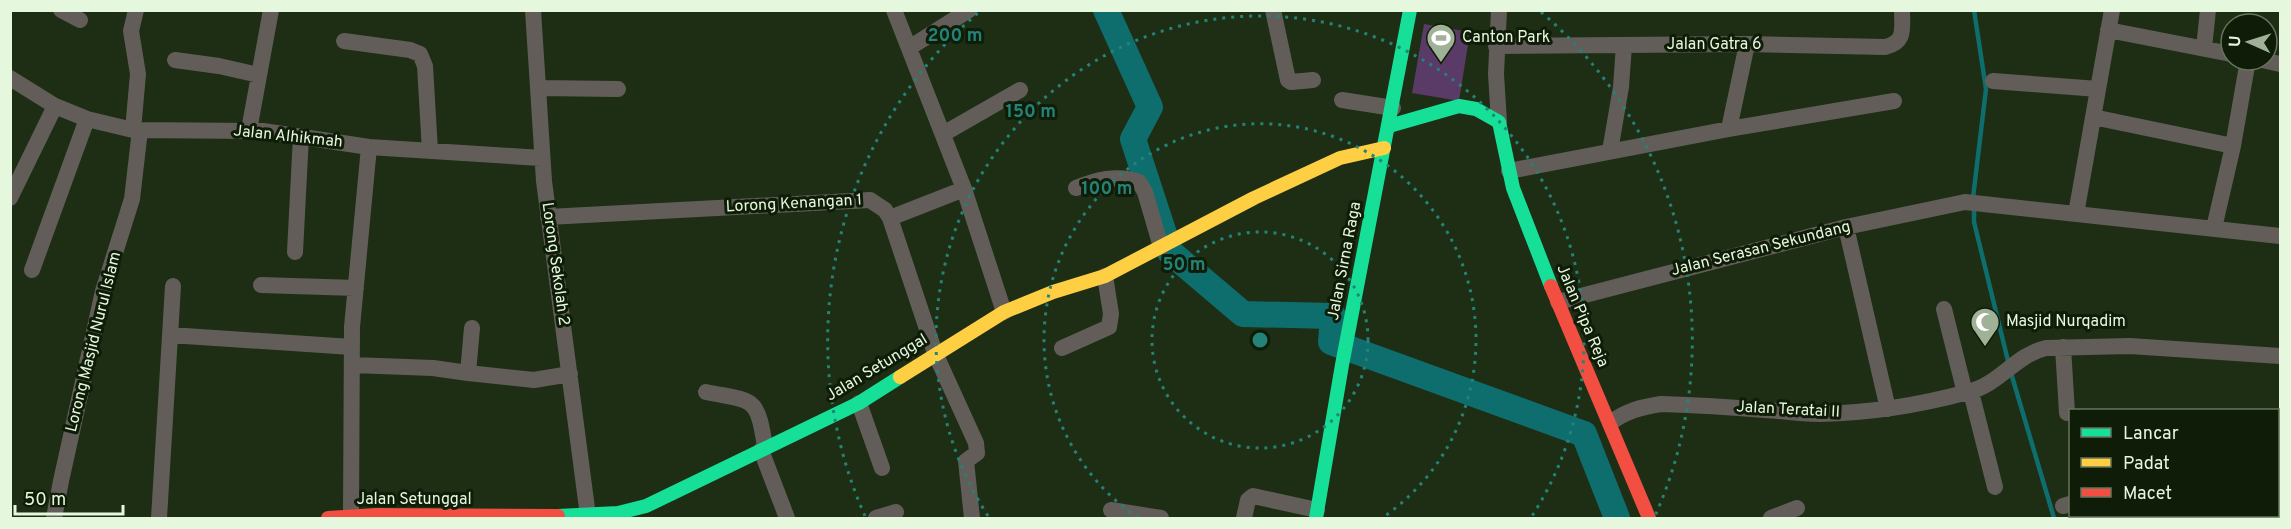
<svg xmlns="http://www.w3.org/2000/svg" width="2291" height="529" font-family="Overpass,sans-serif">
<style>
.green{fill:#5a3a66}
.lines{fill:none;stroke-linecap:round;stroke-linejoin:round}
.stream{stroke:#0e6e6d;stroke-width:4.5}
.river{stroke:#0e6e6d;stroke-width:26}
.street{stroke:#635d59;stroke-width:16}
.fast{stroke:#16e098;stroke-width:14}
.slow{stroke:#ffcf43;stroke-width:14}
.jam{stroke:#f24e42;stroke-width:14}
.ring{fill:none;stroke:#248379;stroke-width:3;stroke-dasharray:3 6}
.labels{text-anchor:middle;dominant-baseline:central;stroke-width:6;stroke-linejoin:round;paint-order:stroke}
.poi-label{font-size:16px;fill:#e5f7dd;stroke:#0f1c08;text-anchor:start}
.street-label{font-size:16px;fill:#e5f7dd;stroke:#0f1c08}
.centre{fill:#248379;stroke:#0f1c08;stroke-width:3}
.ring-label{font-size:18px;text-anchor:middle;font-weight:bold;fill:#248379;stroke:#0f1c08;stroke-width:6;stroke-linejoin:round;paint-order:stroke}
</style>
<rect width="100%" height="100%" fill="#1d2e14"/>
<path class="green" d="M 1424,24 L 1470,32 L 1459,101 L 1412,93 Z"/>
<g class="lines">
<path class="stream" d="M 1973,198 L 1986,89 L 1974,10
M 1974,206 L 1974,222 L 2009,365
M 2011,373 L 2054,518"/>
<path class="river" d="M 1106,10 L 1150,107 L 1133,139 L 1170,252 L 1243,314 L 1333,316 L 1331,342 L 1584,434 L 1617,518"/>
<path class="street" d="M 61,10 L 80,20
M 533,10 L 544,181 L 588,516
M 894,10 L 964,189 L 1004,312
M 1273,10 L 1288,80 L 1291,82 L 1313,80
M 2108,30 L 2231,54
M 344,41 L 410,50 L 420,54 L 425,66 L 430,151
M 1496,46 L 1747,44 L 1885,47 C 1906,42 1902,29 1902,10
M 909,48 L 969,10
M 2204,48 L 2208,10
M 175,60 L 219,66 L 259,75
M 2262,60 L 2280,64
M 10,78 L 55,106 L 87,119 L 133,130 L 263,131 L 369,147 L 541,158
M 1993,81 L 2098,89
M 538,88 L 618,89
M 1342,100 L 1393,108
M 2093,117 L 2233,146
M 1499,122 L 1496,74 L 1499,10
M 1729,129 L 1747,44
M 133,130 L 138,74 L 131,31 L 136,10
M 249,130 L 271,10
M 943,134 L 1020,90
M 1610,151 L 1621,87 L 1624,45
M 1509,171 L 1729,129 L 1894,101
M 1076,188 C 1096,180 1117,174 1139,182 L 1145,192 L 1161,247
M 10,198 L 55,106
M 2076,214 L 2112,10
M 548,217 L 870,200 L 885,210 L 890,218 L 935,353 L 976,443 L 977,453 L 966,461 L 972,518
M 890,218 L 964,189
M 1846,227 L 1888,409
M 2214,228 L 2233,146 L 2248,60
M 295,252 L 301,136
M 32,270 L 87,119
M 261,285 L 356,288
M 1558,302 L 1846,227 L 1965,202 L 2280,236
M 1944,309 L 1965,393
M 472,328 L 468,373 L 534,380 L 570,374
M 170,335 L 352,347
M 2063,347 L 2067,413
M 1062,348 L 1109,327 L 1111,314 L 1105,276
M 352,365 L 433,368 L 468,373
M 706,392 C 754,402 757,395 765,447
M 1971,392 L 1995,487
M 859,403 L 882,468
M 1610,423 C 1626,411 1641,407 1661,404 C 1696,405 1730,407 1765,410 C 1783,411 1802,414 1820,414 C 1870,413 1920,405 1968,392 C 1999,385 2015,355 2046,348 L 2130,346 L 2280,356
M 2278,441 L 2280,440
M 761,450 L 787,518
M 2063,506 L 2070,504
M 1111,510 L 1161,518
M 351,515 L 352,327 L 369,147
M 54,518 L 61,481 L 103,291 L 132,199 L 140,130
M 159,518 L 173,286
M 876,518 L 896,512
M 1244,518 L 1248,500 L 1253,496 L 1317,510
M 1771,518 L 1797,508"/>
<path class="fast" d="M 1389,126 L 1459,106 L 1476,109 L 1499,122 L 1513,188 L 1551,286
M 558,516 L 618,513 L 646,506 L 859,403 L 900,377
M 1316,518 L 1342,365 L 1410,10"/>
<path class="slow" d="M 900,377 L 1004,312 L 1053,292 L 1105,276 L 1254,198 L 1340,158 L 1384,148"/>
<path class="jam" d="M 1551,286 L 1649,518
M 328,518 L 376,515 L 558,516"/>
</g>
<g class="ring">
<circle cx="1260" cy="340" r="108"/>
<path d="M1138 518A216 216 0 1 1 1382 518"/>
<path d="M988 516A324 324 0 1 1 1532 516"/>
<path d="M865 516A432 432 0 0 1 979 12M1541 12A432 432 0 0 1 1655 516"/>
</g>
<defs>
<g id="stadium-pin" transform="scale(1.5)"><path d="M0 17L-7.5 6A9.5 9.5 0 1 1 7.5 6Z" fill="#9fb197" stroke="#0f1c08"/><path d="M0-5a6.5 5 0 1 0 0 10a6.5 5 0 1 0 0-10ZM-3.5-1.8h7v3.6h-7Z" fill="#fff"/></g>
<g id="mosque-pin" transform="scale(1.5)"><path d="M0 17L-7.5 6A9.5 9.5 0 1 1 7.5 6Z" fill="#9fb197" stroke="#0f1c08"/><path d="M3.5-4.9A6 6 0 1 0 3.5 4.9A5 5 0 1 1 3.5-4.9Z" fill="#fff"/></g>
</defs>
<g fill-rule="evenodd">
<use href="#stadium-pin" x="1441" y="38"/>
<use href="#mosque-pin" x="1985" y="322"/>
</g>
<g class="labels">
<g class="poi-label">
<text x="1462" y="38">Canton Park</text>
<text x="2006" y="322">Masjid Nurqadim</text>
</g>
<g class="street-label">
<text x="1714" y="45">Jalan Gatra 6</text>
<text transform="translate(288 137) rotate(6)">Jalan Alhikmah</text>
<text transform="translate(794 204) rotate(-3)">Lorong Kenangan 1</text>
<text transform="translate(1761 249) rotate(-14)">Jalan Serasan Sekundang</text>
<text transform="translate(1345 261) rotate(-79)">Jalan Sirna Raga</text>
<text transform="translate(555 264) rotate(82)">Lorong Sekolah 2</text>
<text transform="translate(1582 316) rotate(67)">Jalan Pipa Reja</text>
<text transform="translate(94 342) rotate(-76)">Lorong Masjid Nurul Islam</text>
<text transform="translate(877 368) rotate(-31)">Jalan Setunggal</text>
<text transform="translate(1788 410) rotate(3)">Jalan Teratai II</text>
<text x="414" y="500">Jalan Setunggal</text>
</g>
</g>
<circle cx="1260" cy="340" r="9" class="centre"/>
<g class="ring-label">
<text x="955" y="41">200 m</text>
<text x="1031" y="117">150 m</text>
<text x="1107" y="194">100 m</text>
<text x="1184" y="270">50 m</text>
</g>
<rect width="2291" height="529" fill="none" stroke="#e5f7dd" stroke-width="24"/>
<rect x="2069" y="409" width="210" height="108" fill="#0f1c08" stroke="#65745d" stroke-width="1.5"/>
<rect x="2081" y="428" width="30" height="9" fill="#16e098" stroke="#65745d" stroke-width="1.5"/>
<text x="2123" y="439" font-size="18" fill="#e5f7dd">Lancar</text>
<rect x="2081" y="458" width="30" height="9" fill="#ffcf43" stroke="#65745d" stroke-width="1.5"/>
<text x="2123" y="469" font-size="18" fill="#e5f7dd">Padat</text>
<rect x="2081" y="488" width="30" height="9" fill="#f24e42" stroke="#65745d" stroke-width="1.5"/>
<text x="2123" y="499" font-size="18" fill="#e5f7dd">Macet</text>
<g transform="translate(2249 42) rotate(273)"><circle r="28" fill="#0f1c08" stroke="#65745d" stroke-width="1.5"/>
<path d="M0-4.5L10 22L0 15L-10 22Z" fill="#9fb197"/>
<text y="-9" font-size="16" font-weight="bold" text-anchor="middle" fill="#e5f7dd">U</text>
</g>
<path d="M15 505v9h108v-9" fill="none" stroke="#e5f7dd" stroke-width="3"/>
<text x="24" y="505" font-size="18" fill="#e5f7dd" stroke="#0f1c08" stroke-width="4.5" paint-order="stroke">50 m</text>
</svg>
